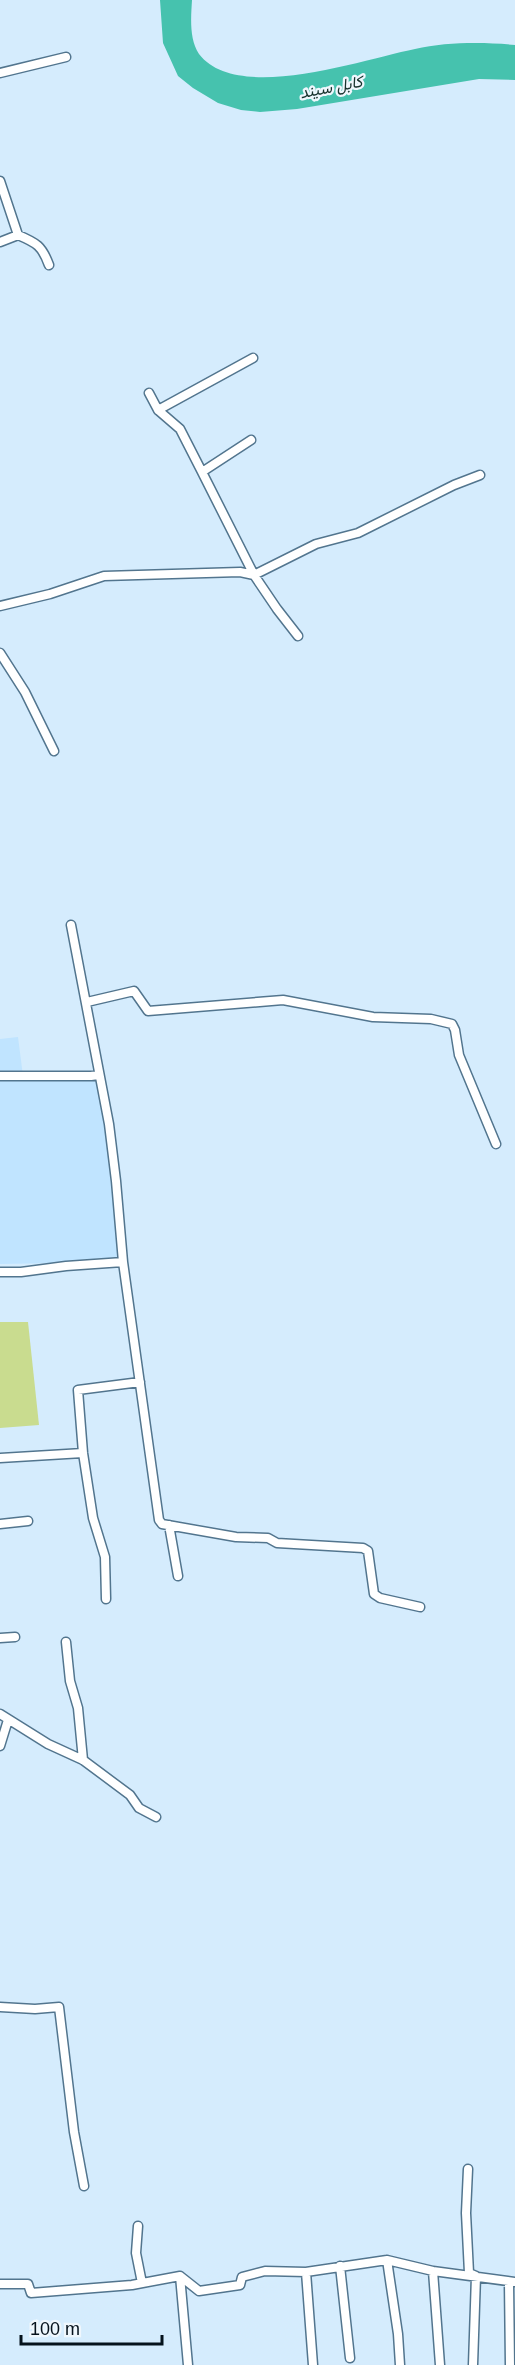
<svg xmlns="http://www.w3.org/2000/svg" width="515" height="2365" font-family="Helvetica,Vazirmatn,sans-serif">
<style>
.built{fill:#c0e4ff}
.green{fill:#c9dc8f}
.water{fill:#46c2ae}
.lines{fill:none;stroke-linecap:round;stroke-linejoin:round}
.street-casing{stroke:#52758e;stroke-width:11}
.street{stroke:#fff;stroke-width:8}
.labels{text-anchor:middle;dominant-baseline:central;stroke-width:4.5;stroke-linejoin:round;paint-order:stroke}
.water-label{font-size:16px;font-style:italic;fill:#17322d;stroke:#eff7fd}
</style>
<rect width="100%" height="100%" fill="#d5ecfd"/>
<path class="built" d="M 18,1037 L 23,1076 L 98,1075 L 103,1097 L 123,1262 L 0,1264 L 0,1039 Z"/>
<path class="green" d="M 0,1322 L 28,1322 L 39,1425 L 0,1428 Z"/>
<path class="water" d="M 160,0 L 192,0 C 191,17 189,39 199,54 C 237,104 364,59 415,49 C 446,42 483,42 515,45 L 515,80 L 479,79 L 297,109 L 260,112 L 241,110 L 218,103 L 193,88 L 178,76 L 163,43 Z"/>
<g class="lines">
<g class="street-casing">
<path id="street" d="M 0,73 L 66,57
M 0,181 L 18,235
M 0,242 L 18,235 C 37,243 42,246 49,265
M 149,393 L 158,410 L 180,429 L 202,472
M 158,410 L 253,358
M 251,440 L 202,472 L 254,575 L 277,609 L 298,636
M 0,606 L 50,594 L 104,576 L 240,572 L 254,575 L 316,544 L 358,533 L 454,485 L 480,475
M 0,653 L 25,692 L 54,751
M 71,925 L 109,1124 L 116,1181 L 123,1262 L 159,1520 L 162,1524 L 236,1537 L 268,1538 L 277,1543 L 363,1548 L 368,1551 L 374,1594 L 380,1598 L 420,1607
M 87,1002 L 134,991 L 148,1011 L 283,1000 L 373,1017 L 431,1019 L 452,1024 L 455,1030 L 459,1055 L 496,1144
M 0,1076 L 91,1076 L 98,1075
M 0,1272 L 21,1272 L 66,1266 L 123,1262
M 0,1458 L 83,1453
M 0,1524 L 28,1521
M 169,1525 L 178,1576
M 106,1599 L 105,1557 L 93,1518 L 83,1453 L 78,1390 L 140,1382
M 0,1638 L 15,1637
M 66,1642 L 70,1681 L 78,1708 L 83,1760
M 0,1714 L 48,1744 L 83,1760 L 130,1795 L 139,1808 L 156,1817
M 0,1746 L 8,1720
M 0,2007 L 35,2009 L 59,2007 L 74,2132 L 84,2186
M 468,2169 L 466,2213 L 469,2273 L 476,2276 L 473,2365
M 138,2226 L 136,2253 L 142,2283
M 340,2266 L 350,2358
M 433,2271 L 440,2365
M 306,2272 L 313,2365
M 180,2276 L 188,2365
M 509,2283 L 510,2365
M 0,2284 L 28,2284 L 31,2293 L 132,2285 L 180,2276 L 199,2291 L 240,2285 L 242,2277 L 265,2271 L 306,2272 L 387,2260
M 400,2365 L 398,2334 L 387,2260 L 433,2271 L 515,2282"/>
</g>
<use href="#street" class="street"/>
</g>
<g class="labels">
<g class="water-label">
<text transform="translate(331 87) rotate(-11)">کابل سيند</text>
</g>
</g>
<path d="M21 2335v9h141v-9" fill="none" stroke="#05121c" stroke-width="3"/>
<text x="30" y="2335" font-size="18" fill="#05121c" stroke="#eff7fd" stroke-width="4.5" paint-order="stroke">100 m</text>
</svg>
